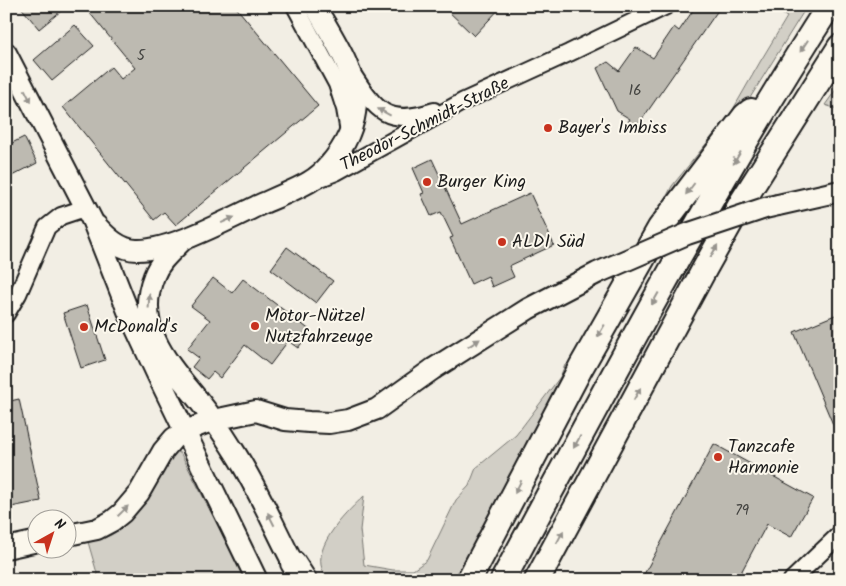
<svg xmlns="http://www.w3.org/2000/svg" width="846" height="586" font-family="Kalam,sans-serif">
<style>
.green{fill:#d2cfc6;stroke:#777671}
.building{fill:#bdbab1;stroke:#1c1c1c}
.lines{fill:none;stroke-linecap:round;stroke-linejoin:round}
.minor-casing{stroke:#1c1c1c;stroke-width:20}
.major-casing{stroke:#1c1c1c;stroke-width:24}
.highway-casing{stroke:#1c1c1c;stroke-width:28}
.minor{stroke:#fbf7ec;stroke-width:16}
.major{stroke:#fbf7ec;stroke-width:20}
.highway{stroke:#fbf7ec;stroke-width:24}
.major-bridge-casing{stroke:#1c1c1c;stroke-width:24;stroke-linecap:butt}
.major-bridge{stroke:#fbf7ec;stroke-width:20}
.oneway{fill:#97948e}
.poi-dot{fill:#c8321e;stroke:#fbf7ec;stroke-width:2}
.labels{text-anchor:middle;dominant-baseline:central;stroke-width:4;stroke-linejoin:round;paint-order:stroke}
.number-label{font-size:15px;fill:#444441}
.street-label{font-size:18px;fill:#1c1c1c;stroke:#fbf7ec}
.poi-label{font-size:18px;fill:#1c1c1c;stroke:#fbf7ec;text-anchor:start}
</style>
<rect width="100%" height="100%" fill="#f2eee4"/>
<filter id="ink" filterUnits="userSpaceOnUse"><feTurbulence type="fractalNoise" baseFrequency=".02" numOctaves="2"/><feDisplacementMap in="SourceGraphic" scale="10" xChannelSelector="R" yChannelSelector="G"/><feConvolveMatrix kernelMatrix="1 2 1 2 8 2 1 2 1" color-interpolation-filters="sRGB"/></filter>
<g filter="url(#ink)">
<path class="green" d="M 770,6 L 807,6 L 740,114 L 655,219 L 672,186 L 731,113 L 760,62 L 787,17 Z
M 840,84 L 840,110 L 825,105 Z
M 583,356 L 460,580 L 326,580 C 325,575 322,570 321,565 C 317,541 348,511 364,496 L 360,530 L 364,565 L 393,570 L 413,570 L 427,560 L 456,500 L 469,486 L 476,468 L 516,435 L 560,377 L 565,365 Z
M 177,451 L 181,454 L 246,580 L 194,580 L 171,573 L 127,575 L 99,580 L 88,542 C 95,540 104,539 111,535 C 134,523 157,477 172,454 Z"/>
<path class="building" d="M 20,6 L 67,6 L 39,29 Z
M 84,6 L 235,6 L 318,106 L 176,225 L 164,212 L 154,220 L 63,107 L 111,67 L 121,79 L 135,68 Z
M 443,6 L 502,6 L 474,36 Z
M 696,6 L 721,6 L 636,128 L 628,122 L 630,119 L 617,111 L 597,68 L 608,62 L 619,71 L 636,47 L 653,58 L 674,27 L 679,31 Z
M 75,25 L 94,46 L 52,81 L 34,60 Z
M 24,137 L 37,163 L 6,179 L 6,146 Z
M 432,159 L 462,224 L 530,193 L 554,245 L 509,266 L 514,277 L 492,287 L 488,276 L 471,284 L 450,238 L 453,237 L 441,212 L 431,216 L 421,194 L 424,193 L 413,168 Z
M 287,247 L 333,281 L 316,303 L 271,269 Z
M 213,278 L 232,293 L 243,279 L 311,331 L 298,348 L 288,341 L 270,365 L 245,345 L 220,378 L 213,372 L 207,379 L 192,367 L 199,358 L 187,349 L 210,320 L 191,306 Z
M 87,305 L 105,360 L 81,368 L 63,313 Z
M 840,313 L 840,441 L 794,332 Z
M 19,399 L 41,501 L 6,508 L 6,402 Z
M 714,444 L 813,498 L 791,537 L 767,524 L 737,580 L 641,580 Z"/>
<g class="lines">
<g class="minor-casing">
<path id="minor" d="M 295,6 L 337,84 L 345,109 L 349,132
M 353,75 C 377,112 387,126 434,111
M 318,179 L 336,172 L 464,101 L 569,53 L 666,6
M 6,314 L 18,294 L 47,227 L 61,216 L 85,208
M 792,580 L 840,534"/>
</g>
<g class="major-casing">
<path id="major" d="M 6,53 L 93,222 L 130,316 L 157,374 L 257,580
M 778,205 L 840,191
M 96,225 C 107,237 120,250 137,250 C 169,251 228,220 257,206 C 275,198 293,191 309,182 C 316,178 324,171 329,165 C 344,148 355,126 356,103 C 356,70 331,35 315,6
M 182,241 C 171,252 159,262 154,276 C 133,328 170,365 199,401 C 211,416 222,432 232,448 C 256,484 273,525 293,563
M 68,535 L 97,529 L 112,521 L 122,513 L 139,493 L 163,451 L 174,438 L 185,431 L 214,420 L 256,411 L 285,420 L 309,422 L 329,423 L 348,420 L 377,409 L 433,369
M 6,548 L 38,541"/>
</g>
<g class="highway-casing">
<path id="highway" d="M 293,563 L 304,580
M 469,580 L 581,367 L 660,228 L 745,116 L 751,111
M 503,580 C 607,386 710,191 829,6
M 537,580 L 705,268 L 742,202 L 840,47"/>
</g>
<use href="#minor" class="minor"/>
<use href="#major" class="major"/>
<use href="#highway" class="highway"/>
<g class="major-bridge-casing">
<path id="major-bridge" d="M 433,369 L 528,309 L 597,273 L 687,234 L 765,208 L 778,205"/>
</g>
<use href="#major-bridge" class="major-bridge"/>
</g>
<defs><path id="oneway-solid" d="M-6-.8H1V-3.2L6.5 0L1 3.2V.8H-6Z" transform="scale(1.25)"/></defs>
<g class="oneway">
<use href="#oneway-solid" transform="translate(804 46) rotate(123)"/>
<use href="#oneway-solid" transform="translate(28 96) rotate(63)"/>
<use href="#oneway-solid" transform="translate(384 112) rotate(-152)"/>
<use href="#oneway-solid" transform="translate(737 158) rotate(121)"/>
<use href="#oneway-solid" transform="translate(690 189) rotate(127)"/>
<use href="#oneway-solid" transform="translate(228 220) rotate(-24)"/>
<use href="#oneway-solid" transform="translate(714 251) rotate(-60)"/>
<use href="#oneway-solid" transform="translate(655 299) rotate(119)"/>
<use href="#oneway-solid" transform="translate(149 301) rotate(-87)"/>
<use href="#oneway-solid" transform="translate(601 331) rotate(120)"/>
<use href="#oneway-solid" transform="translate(474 343) rotate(-33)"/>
<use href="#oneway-solid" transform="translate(637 394) rotate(-61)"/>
<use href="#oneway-solid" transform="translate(577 442) rotate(119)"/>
<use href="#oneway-solid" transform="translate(518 487) rotate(117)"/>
<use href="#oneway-solid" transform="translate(123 511) rotate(-44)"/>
<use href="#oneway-solid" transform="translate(271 519) rotate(-117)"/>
<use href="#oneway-solid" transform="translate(560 537) rotate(-62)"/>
</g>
</g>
<g class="poi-dot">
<circle cx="548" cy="128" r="5"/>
<circle cx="427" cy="182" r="5"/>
<circle cx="502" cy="242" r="5"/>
<circle cx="255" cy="326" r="5"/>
<circle cx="84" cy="327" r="5"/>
<circle cx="718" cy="457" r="5"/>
</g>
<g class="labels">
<g class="number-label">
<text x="141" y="56">5</text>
<text x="635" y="91">16</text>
<text x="742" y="511">79</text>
</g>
<g class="street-label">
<text transform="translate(425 125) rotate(-27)">Theodor-Schmidt-Straße</text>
</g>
<g class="poi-label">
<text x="558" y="128">Bayer's Imbiss</text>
<text x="437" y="182">Burger King</text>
<text x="512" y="242">ALDI Süd</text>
<text x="265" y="316">Motor-Nützel<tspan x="265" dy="21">Nutzfahrzeuge</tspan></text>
<text x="94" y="327">McDonald's</text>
<text x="728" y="447">Tanzcafe<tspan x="728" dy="21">Harmonie</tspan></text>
</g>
</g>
<rect width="846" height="586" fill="none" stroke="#fbf7ec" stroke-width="25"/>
<rect x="12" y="12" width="821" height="561" fill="none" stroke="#1c1c1c" stroke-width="2" filter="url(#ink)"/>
<g transform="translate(52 534) rotate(39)"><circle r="24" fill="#fbf7ec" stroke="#a29f99"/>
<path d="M0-4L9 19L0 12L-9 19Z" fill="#c8321e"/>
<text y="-8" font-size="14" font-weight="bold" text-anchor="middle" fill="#1c1c1c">N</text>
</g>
</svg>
